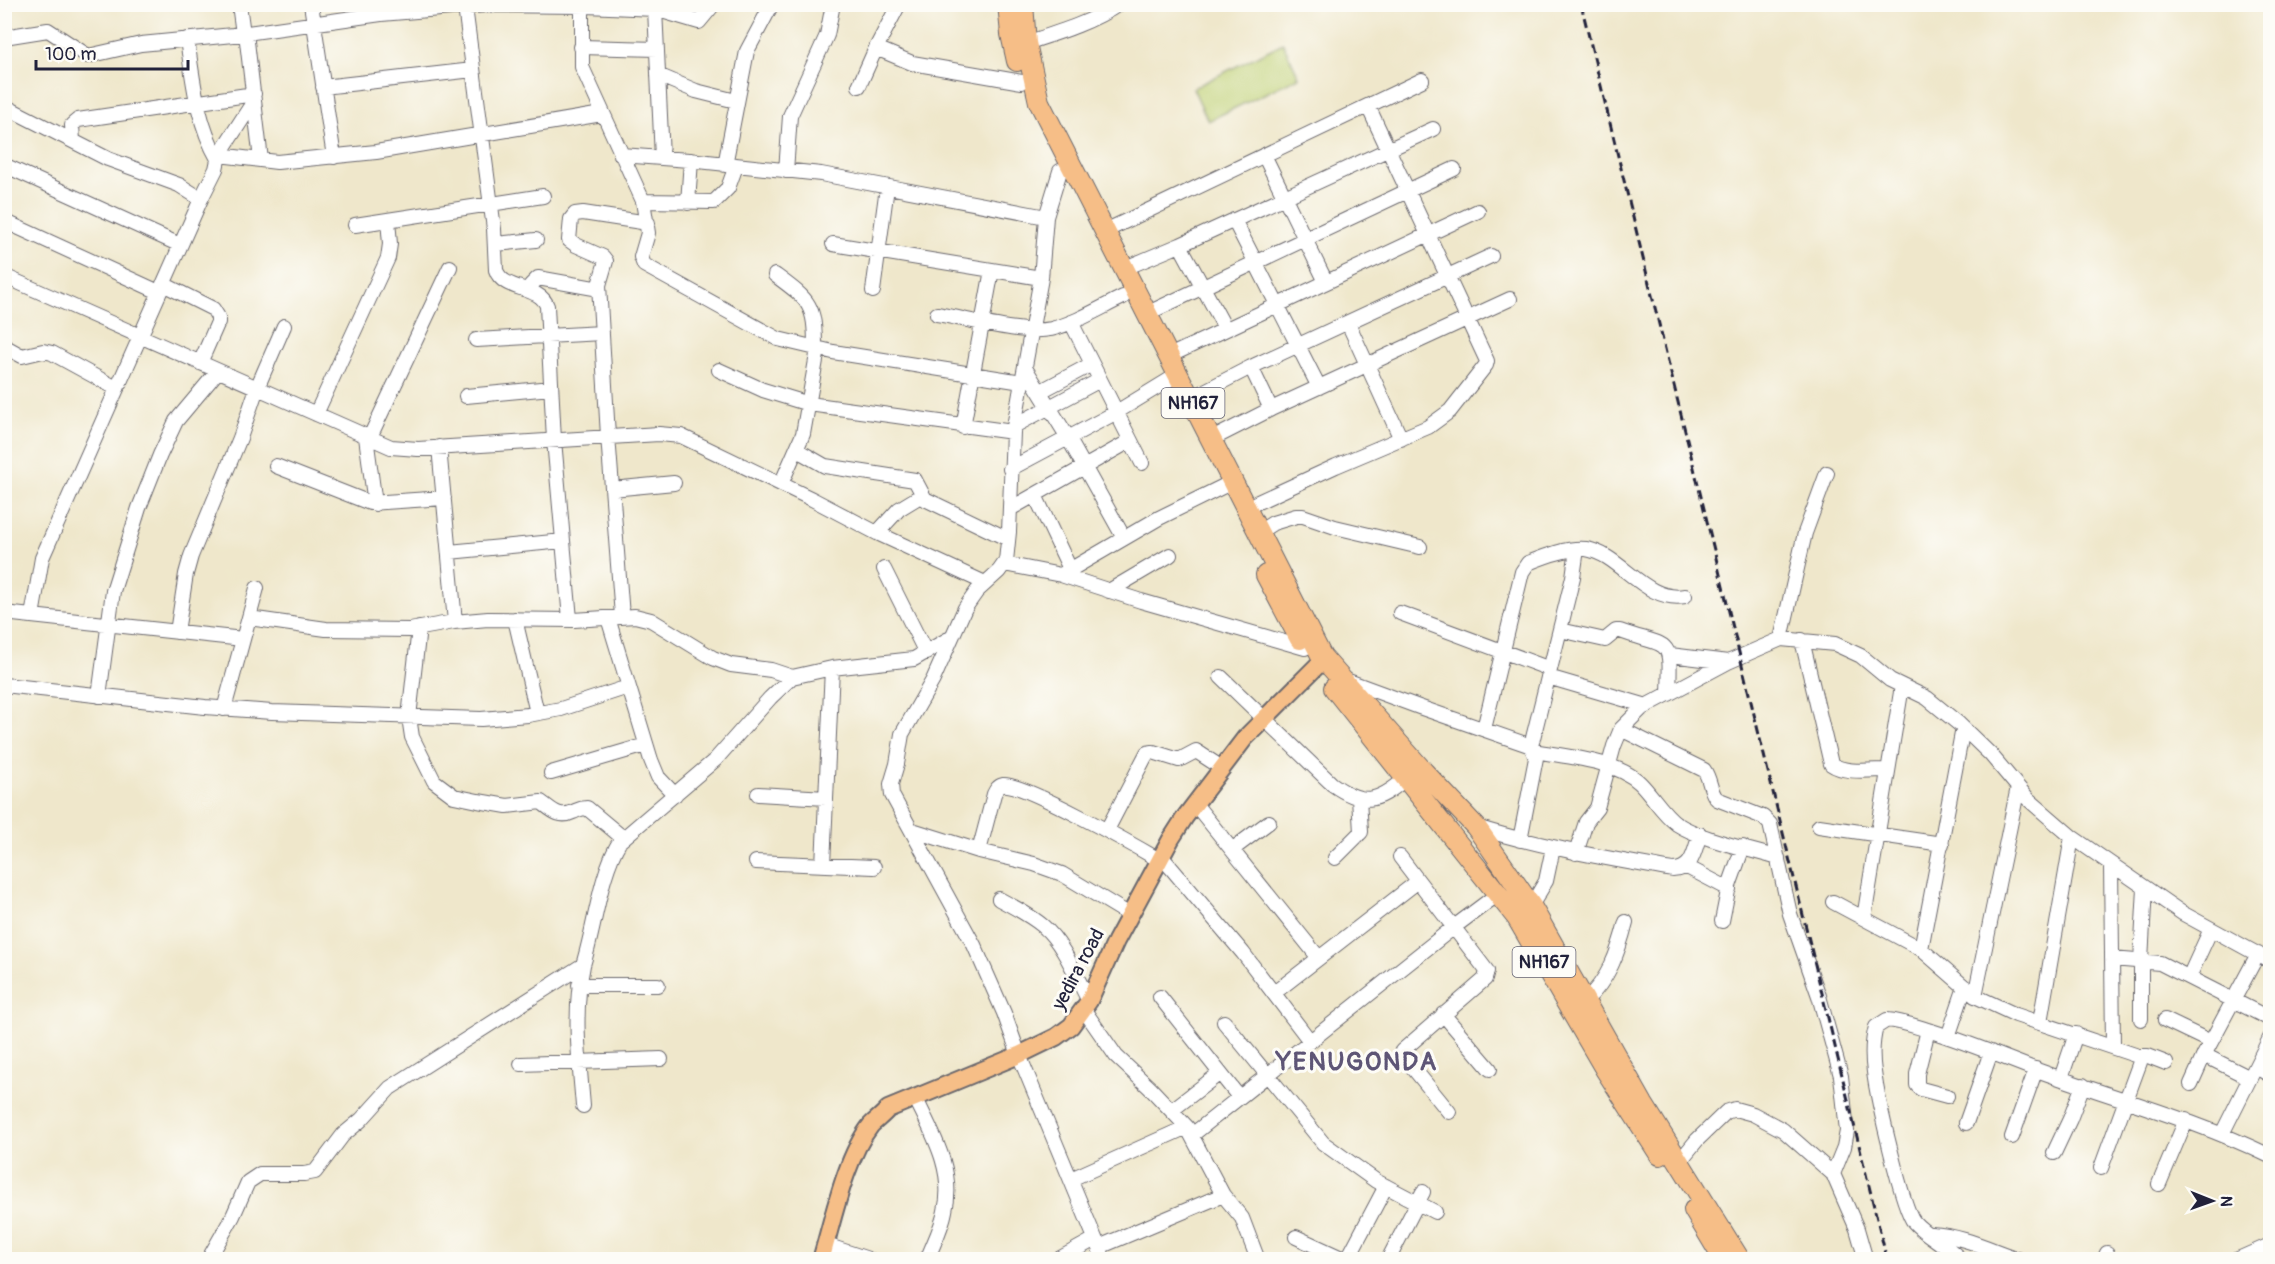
<svg xmlns="http://www.w3.org/2000/svg" width="2275" height="1264" font-family="Pangolin,sans-serif">
<style>
.green{fill:#becf72;stroke:#707856;stroke-width:1.5}
.lines{fill:none;stroke-linecap:round;stroke-linejoin:round}
.minor-casing{stroke:#6a676d;stroke-width:16}
.major-casing{stroke:#6a676d;stroke-width:20}
.highway-casing{stroke:#6a676d;stroke-width:22}
.minor{stroke:#fff;stroke-width:14}
.major{stroke:#f6be87;stroke-width:16}
.highway{stroke:#f6be87;stroke-width:20}
.rail{stroke:#22223b;stroke-width:3;stroke-dasharray:9 4.5;stroke-linecap:butt}
.labels{text-anchor:middle;dominant-baseline:central;stroke-width:6;stroke-linejoin:round;paint-order:stroke}
.shield{fill:#fdfcf7;stroke:#646373;stroke-width:1.5}
.shield-label{font-size:18px;font-weight:bold;fill:#22223b}
.street-label{font-size:20px;fill:#22223b;stroke:#fdfcf7}
.district-label{font-size:26px;font-weight:bold;letter-spacing:1.5px;fill:#5e5576;stroke:#fdfcf7}
</style>
<rect width="100%" height="100%" fill="#fdfcf7"/>
<filter id="ink" filterUnits="userSpaceOnUse"><feTurbulence type="fractalNoise" baseFrequency=".0167" numOctaves="2"/><feDisplacementMap in="SourceGraphic" scale="12" xChannelSelector="R" yChannelSelector="G"/><feConvolveMatrix kernelMatrix="1 2 1 2 8 2 1 2 1" color-interpolation-filters="sRGB"/></filter>
<filter id="wash" filterUnits="userSpaceOnUse"><feTurbulence type="fractalNoise" baseFrequency=".008" numOctaves="4" result="noise"/><feDisplacementMap in="SourceGraphic" scale="24" xChannelSelector="R" yChannelSelector="G"/><feGaussianBlur stdDeviation="1.35" result="paint"/><feColorMatrix in="noise" values="0 0 0 0 0 0 0 0 0 0 0 0 0 0 0 0 0 1.4 0 .05"/><feComposite in="paint" operator="in"/></filter>
<g filter="url(#wash)">
<rect width="100%" height="100%" fill="#efe7cb"/>
<path class="green" d="M 1283,43 L 1299,77 L 1208,121 L 1193,88 Z"/>
</g>
<g filter="url(#ink)">
<g class="lines">
<g class="minor-casing">
<path id="minor" d="M 239,4 L 243,34
M 311,4 L 334,157
M 587,4 L 587,6 L 655,9 L 662,158
M 655,4 L 655,9 L 699,22 L 714,4
M 899,4 L 876,48 L 912,63 L 1022,82
M 582,6 L 582,67 L 643,201 L 648,233 L 641,257 L 644,265 L 778,339 L 833,352 L 1022,382
M 465,7 L 494,229 L 496,270 C 503,292 540,285 547,306 L 554,440 L 570,619
M 246,33 L 261,160
M 4,37 L 48,30 L 88,56 L 141,44 L 233,35 L 381,14 L 487,5 L 587,6
M 187,39 C 193,80 197,123 218,159
M 1026,43 C 1057,33 1091,23 1119,4
M 581,47 L 657,49
M 658,75 L 696,91 L 736,101
M 859,86 L 876,48
M 323,87 L 473,70
M 4,106 L 108,159 L 179,185 L 201,199 L 216,169 L 219,155 L 277,162 L 376,152 L 602,114
M 73,141 L 72,125 L 78,120 L 254,94
M 219,155 L 254,101
M 621,155 L 689,160 L 821,174 L 1046,217
M 1264,155 L 1326,282
M 4,165 L 180,245
M 725,165 L 747,51 L 772,4
M 786,171 L 790,116 L 827,35 L 833,4
M 1060,171 L 1046,217 L 1041,278 L 1013,432 L 1009,532 L 1006,561 L 999,571 L 977,591 L 965,608 L 933,680 L 902,734 L 897,764 L 891,784 L 892,795 L 974,945 L 1004,1013 L 1019,1055 L 1104,1260
M 643,201 L 714,202 L 728,188 L 736,166
M 688,203 L 691,160
M 1234,220 L 1319,387
M 4,221 L 159,292
M 355,225 L 543,196
M 1103,232 L 1422,80
M 496,244 L 536,240
M 833,244 L 1041,278
M 1180,245 L 1225,328
M 1123,269 L 1180,245 L 1433,129
M 775,275 C 810,301 815,304 815,348
M 4,276 L 391,447 L 418,449 L 659,434 L 681,436 L 812,499 L 877,533 L 985,583
M 163,284 L 213,309 L 218,317 L 218,322 L 200,363
M 599,285 L 608,436 L 622,616
M 529,291 L 531,285 L 538,278 L 594,288 L 599,285 L 606,261 L 603,257 L 576,245 L 569,240 L 571,219 L 575,214 L 583,213 L 648,223
M 873,291 L 887,187
M 937,314 C 968,319 1022,335 1051,329 C 1076,323 1100,308 1123,297
M 1146,314 L 1454,169
M 1071,322 L 1142,463
M 1348,323 L 1401,439
M 476,340 L 602,333
M 4,346 L 22,356 L 43,351 L 52,353 L 116,388
M 1169,356 L 1478,211
M 1251,367 L 1271,409
M 1025,368 L 1067,436 L 1124,538
M 719,370 L 763,390 L 809,404 L 1013,432
M 1041,391 L 1092,364
M 466,396 L 551,388
M 1191,398 L 1251,367 L 1491,256
M 316,414 L 388,258 L 390,244 L 388,220
M 1014,426 L 1100,380
M 963,427 L 992,270
M 366,437 L 375,504
M 369,439 L 450,267
M 1212,439 L 1271,409 L 1510,299
M 439,447 L 455,622
M 797,450 L 825,466 L 915,480 L 925,499 L 1008,539
M 276,466 L 370,503 L 444,498
M 1010,469 L 1115,413 L 1169,380
M 781,484 L 803,434 L 818,349
M 612,489 L 674,483
M 1035,495 L 1070,569
M 1247,507 L 1336,466 L 1428,427 L 1450,411 L 1486,365 L 1487,361 L 1368,106
M 1010,509 L 1130,441
M 1259,532 L 1273,523 L 1296,516 L 1303,516 L 1335,527 L 1420,547
M 877,533 L 899,509 L 922,495
M 449,552 L 563,541
M 1004,564 L 1061,575 L 1141,601 L 1305,648
M 884,569 L 926,653
M 1061,575 L 1159,518 L 1224,486
M 1109,591 L 1170,555
M 4,613 L 243,639
M 1400,613 L 1550,669
M 32,616 L 42,558 L 201,199
M 249,618 L 326,629 L 410,630 L 454,622 L 488,619 L 574,620 L 635,616 L 651,620 L 713,658 L 731,665 L 771,670 L 792,677
M 608,618 L 651,760 L 658,777 L 675,795
M 515,619 L 537,713
M 419,628 L 409,717 L 412,737 L 434,781 L 454,796 L 478,801 L 507,806 L 541,802 C 551,809 559,819 573,812 C 578,810 580,808 587,808 L 623,838
M 1560,630 L 1605,640 L 1616,631 L 1620,631 C 1671,649 1671,635 1669,694
M 177,632 L 186,574 L 191,556 L 240,438 L 257,388 L 284,326
M 1781,639 L 1805,533 L 1827,473
M 1802,640 L 1831,764 C 1845,774 1871,770 1888,770
M 1670,655 L 1728,662
M 1221,677 L 1332,784 C 1363,806 1377,803 1405,779
M 1548,677 L 1647,706
M 1343,679 L 1419,707 L 1531,746 L 1536,758 L 1520,840
M 4,685 L 205,707 L 272,712 L 481,719 L 528,715 L 561,709 L 628,687
M 99,696 L 113,591 L 139,508 L 160,455 L 176,421 L 218,371
M 224,709 L 257,588
M 1484,729 L 1522,572 L 1528,563 C 1545,556 1568,547 1586,549 C 1621,554 1644,603 1685,596
M 1621,729 L 1704,770 C 1711,780 1710,793 1717,799 L 1763,817 L 1770,824 L 1790,914 L 1819,996 L 1841,1076 L 1847,1131 L 1844,1147 L 1833,1174
M 1531,746 L 1573,577 L 1577,549
M 1535,751 C 1566,757 1616,760 1640,783 C 1653,796 1662,813 1677,824 C 1702,840 1749,849 1778,858
M 551,773 L 646,745
M 758,794 L 826,798
M 1195,804 L 1319,958
M 1819,826 L 1942,844
M 1476,827 C 1540,847 1606,858 1673,870 C 1693,870 1694,851 1700,834
M 912,830 L 979,851 L 1034,864 L 1062,874 L 1130,915
M 1107,830 L 1147,753 L 1153,752 L 1179,760 L 1196,751 L 1222,768
M 1233,849 L 1269,822
M 979,851 L 994,794 C 996,790 998,786 1003,785 C 1022,782 1137,847 1159,860
M 1576,853 L 1586,822 L 1597,808 L 1614,746 L 1621,729 L 1642,708 L 1728,662 L 1781,639 L 1835,644 L 1861,656 L 1890,680 L 1927,698 L 1959,724 L 1991,755 L 2028,799 L 2072,837 L 2182,913 L 2270,961
M 1161,856 L 1243,953 L 1310,1041
M 1400,857 L 1487,971 L 1485,979 L 1402,1051 L 1405,1058 L 1449,1112
M 1335,858 L 1361,832 L 1359,798
M 756,862 L 874,867
M 2111,864 L 2113,1046
M 823,865 L 832,668
M 1687,867 L 1729,889
M 999,899 C 1014,907 1030,915 1043,926 C 1064,944 1076,977 1089,1001
M 1833,902 L 1921,949 L 1975,996 L 2016,1015 L 2138,1056 L 2140,1062 L 2101,1168
M 1531,906 L 1546,881 L 1553,848
M 1864,918 L 1902,686
M 1722,921 L 1729,886 L 1743,847
M 1921,949 L 1963,728
M 2112,959 L 2160,963 L 2270,1019
M 583,965 C 573,1013 579,1057 583,1106
M 2189,977 L 2211,929
M 579,985 L 658,985
M 1274,993 L 1417,882
M 1975,996 L 2018,787
M 1160,997 L 1239,1097
M 1585,1001 C 1609,979 1618,953 1626,922
M 1084,1010 L 1116,1056 L 1150,1088 L 1187,1127 L 1223,1195 L 1242,1218 L 1258,1260
M 1443,1014 L 1490,1069
M 2141,1019 L 2141,960 L 2145,888
M 2165,1020 L 2211,1042
M 1224,1022 L 1323,1143 L 1376,1181 L 1435,1212
M 2040,1022 L 2072,837
M 1928,1030 L 1917,1074 L 1917,1085 L 1921,1089 L 1947,1096
M 1948,1037 L 1965,987
M 2204,1055 L 2250,1078
M 2138,1056 L 2148,1056 L 2166,1063
M 521,1064 L 661,1059
M 2256,1067 L 2270,1075
M 2061,1078 L 2076,1034
M 2191,1084 L 2204,1055 L 2258,954
M 915,1097 C 932,1133 955,1170 945,1211 C 942,1228 933,1244 927,1260
M 1172,1110 L 1220,1073
M 1966,1123 L 1991,1052
M 2222,1134 L 2270,1038
M 1192,1135 L 1454,927 L 1498,894
M 2012,1137 L 2036,1069
M 2054,1153 L 2070,1119 L 2083,1085
M 1679,1162 L 1697,1140 L 1726,1112 L 1735,1109 L 1753,1114 L 1783,1130 L 1833,1174 L 1857,1229 L 1866,1260
M 1071,1179 L 1187,1127
M 2159,1184 L 2186,1120
M 1931,1234 C 1965,1236 1990,1250 2021,1260
M 1296,1237 L 1346,1260
M 826,1245 L 871,1260
M 1099,1247 L 1223,1195
M 208,1260 L 233,1216 L 248,1182 L 260,1174 L 304,1174 L 315,1172 L 343,1135 L 361,1120 L 390,1088 L 583,965 C 595,927 600,873 620,841 L 715,760 L 770,698 L 792,677 L 832,668 L 914,659 L 952,637
M 1057,1260 L 1095,1239
M 1347,1260 L 1386,1186
M 1388,1260 L 1423,1192
M 1961,1260 C 1947,1245 1925,1235 1914,1222 C 1902,1208 1877,1096 1874,1072 C 1872,1058 1872,1041 1876,1027 L 1887,1020 C 1902,1021 1917,1027 1931,1031 C 1966,1042 2000,1056 2034,1069 C 2113,1098 2194,1119 2270,1156
M 2104,1260 L 2107,1253
M 2236,1260 L 2270,1245"/>
</g>
<g class="major-casing">
<path id="major" d="M 821,1260 C 833,1220 845,1158 871,1125 C 876,1120 883,1115 888,1109 L 1019,1055 L 1056,1037 L 1071,1026 L 1089,1001 L 1116,941 L 1171,839 L 1185,817 L 1245,738 L 1318,665"/>
</g>
<g class="highway-casing">
<path id="highway" d="M 1008,4 L 1011,34 L 1017,61
M 1023,4 L 1026,43 L 1039,102 L 1322,657 L 1423,771 L 1476,827 L 1490,847 L 1531,906 L 1643,1104 L 1740,1260
M 1266,575 L 1300,639
M 1334,688 L 1517,918 L 1605,1069 L 1660,1155
M 1694,1210 L 1724,1260"/>
</g>
<use href="#minor" class="minor"/>
<use href="#major" class="major"/>
<use href="#highway" class="highway"/>
<path class="rail" d="M 1581,4 L 1887,1260"/>
</g>
</g>
<g class="labels">
<g class="shield">
<rect x="1161.5" y="388" width="63" height="30" rx="4.5"/>
<rect x="1512.5" y="947" width="63" height="30" rx="4.5"/>
</g>
<g class="shield-label">
<text x="1193" y="403">NH167</text>
<text x="1544" y="962">NH167</text>
</g>
<g class="street-label">
<text transform="translate(1078 969) rotate(-62)">yedira road</text>
</g>
<g class="district-label">
<text x="1357" y="1062">YENUGONDA</text>
</g>
</g>
<rect width="2275" height="1264" fill="none" stroke="#fdfcf7" stroke-width="24"/>
<g transform="translate(2212 1201) rotate(91)" stroke="#fdfcf7" stroke-width="4.5" paint-order="stroke">
<path d="M0-4.5L10 22L0 15L-10 22Z" fill="#22223b"/>
<text y="-9" font-size="16" font-weight="bold" text-anchor="middle" fill="#22223b">N</text>
</g>
<path d="M36 60v9h152v-9" fill="none" stroke="#22223b" stroke-width="3"/>
<text x="45" y="60" font-size="18" fill="#22223b" stroke="#fdfcf7" stroke-width="4.5" paint-order="stroke">100 m</text>
</svg>
